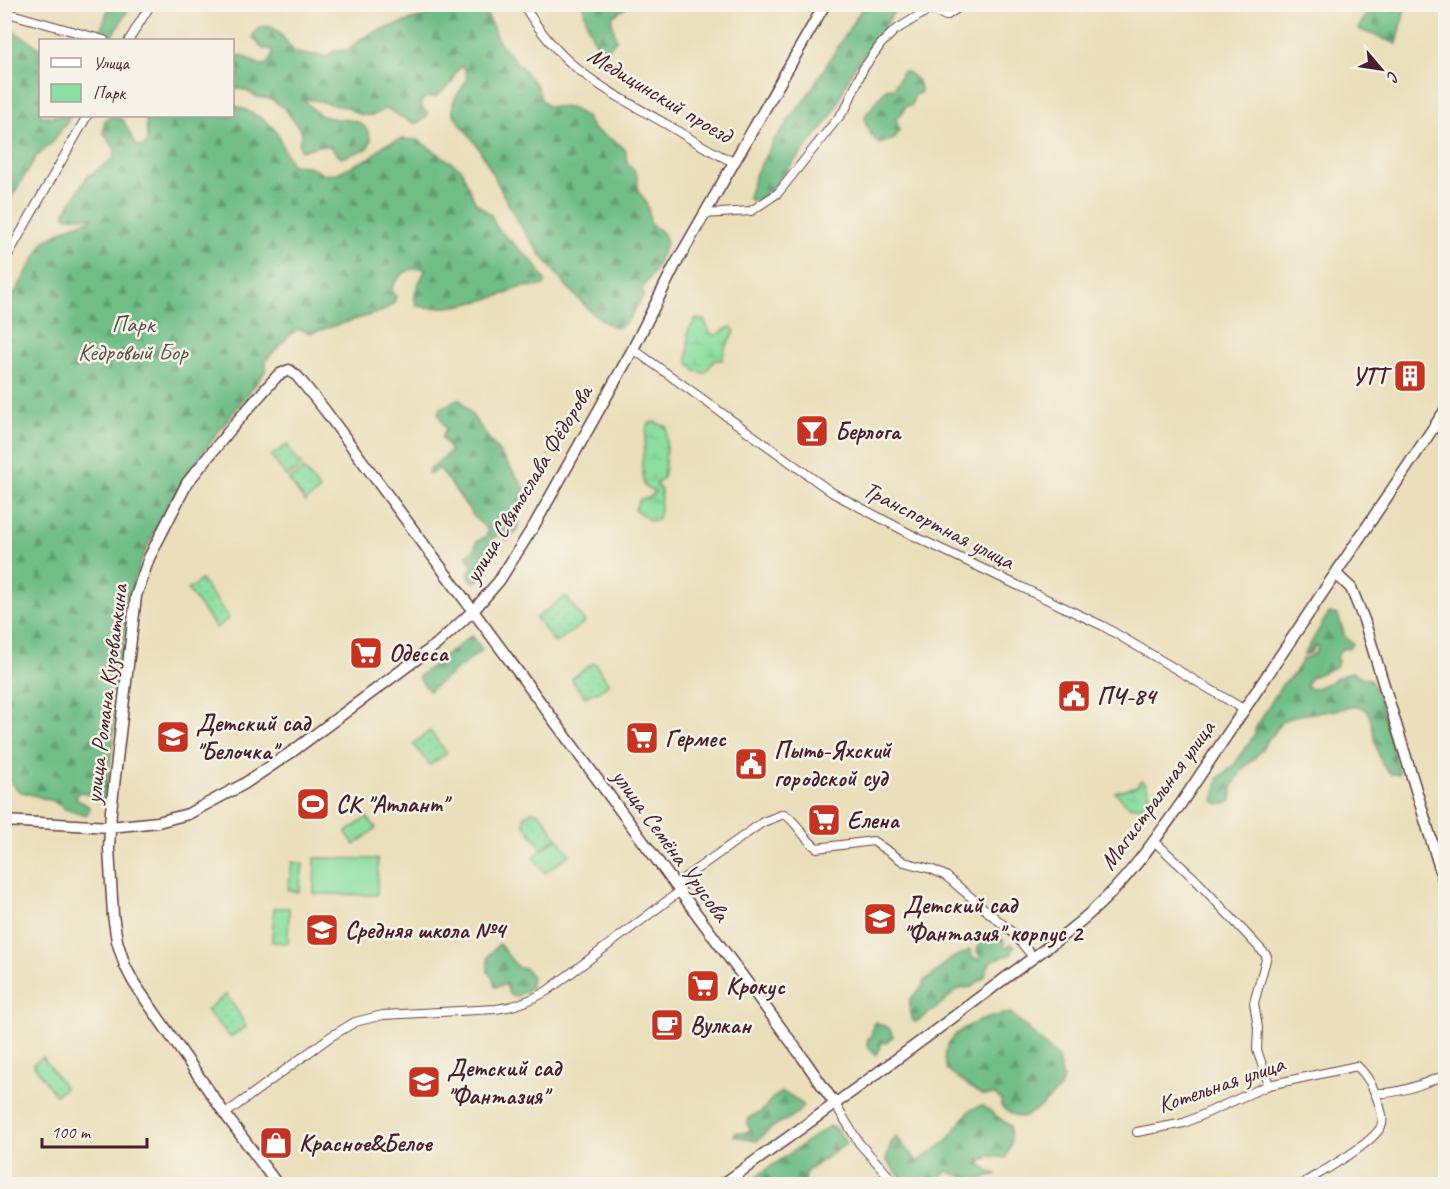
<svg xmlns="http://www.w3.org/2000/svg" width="1450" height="1189" font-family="Caveat,sans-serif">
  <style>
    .green { fill: url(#green-dots); stroke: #6a7f66; stroke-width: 1.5 }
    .forest { fill: url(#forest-firs); stroke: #5d6e58; stroke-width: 1.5 }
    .wetland { fill: url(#wetland-marsh); stroke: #6a7f66; stroke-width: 1.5 }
    .pitch { fill: #8bdfa0; stroke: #6a7f66; stroke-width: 1.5 }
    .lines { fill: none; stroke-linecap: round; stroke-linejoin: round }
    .street-casing { stroke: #623c40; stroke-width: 10 }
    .secondary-casing { stroke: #623c40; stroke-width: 13 }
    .street { stroke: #fff; stroke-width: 8 }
    .secondary { stroke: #fff; stroke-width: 10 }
    .labels { text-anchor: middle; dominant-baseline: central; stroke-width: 5; stroke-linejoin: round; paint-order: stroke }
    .street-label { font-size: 24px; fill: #4a1f2b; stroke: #f7f3e8 }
    .park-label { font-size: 24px; fill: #5a4f48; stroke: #f7f3e8 }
    .poi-label { font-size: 24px; font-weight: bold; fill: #4a1f2b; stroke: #f7f3e8; text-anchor: start }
  </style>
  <defs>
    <pattern id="green-dots" width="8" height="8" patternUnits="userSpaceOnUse" patternTransform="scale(1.5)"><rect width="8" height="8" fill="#8bdfa0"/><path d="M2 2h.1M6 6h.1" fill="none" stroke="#79bf8a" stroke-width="1.8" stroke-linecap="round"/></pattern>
    <pattern id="forest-firs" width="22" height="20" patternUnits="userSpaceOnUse" patternTransform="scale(1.5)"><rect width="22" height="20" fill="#70be86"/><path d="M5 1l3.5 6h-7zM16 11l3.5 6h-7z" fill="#5e9a6e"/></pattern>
    <pattern id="wetland-marsh" width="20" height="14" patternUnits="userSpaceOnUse" patternTransform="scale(1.5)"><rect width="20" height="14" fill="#8bdfa0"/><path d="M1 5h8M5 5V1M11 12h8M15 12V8" fill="none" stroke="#79bf8a"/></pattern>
  </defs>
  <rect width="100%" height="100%" fill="#f7f3e8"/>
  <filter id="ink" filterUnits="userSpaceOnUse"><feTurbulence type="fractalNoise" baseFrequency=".0167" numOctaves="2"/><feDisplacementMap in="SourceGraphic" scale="12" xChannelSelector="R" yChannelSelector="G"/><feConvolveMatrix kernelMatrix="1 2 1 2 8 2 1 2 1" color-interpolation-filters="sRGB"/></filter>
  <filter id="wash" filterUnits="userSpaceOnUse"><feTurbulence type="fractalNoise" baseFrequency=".008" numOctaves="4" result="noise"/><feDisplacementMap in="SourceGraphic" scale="24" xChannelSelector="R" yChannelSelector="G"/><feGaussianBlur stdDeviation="1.35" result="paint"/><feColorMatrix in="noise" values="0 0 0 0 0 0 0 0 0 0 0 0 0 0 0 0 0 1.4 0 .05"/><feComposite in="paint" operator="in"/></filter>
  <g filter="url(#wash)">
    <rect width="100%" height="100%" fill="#eadfba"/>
    <path class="green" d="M287 445 302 466 287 477 271 456Z
      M304 469 320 490 305 502 289 480Z
      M201 580 229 618 216 628 188 590Z
      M566 596 585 622 555 643 536 618Z
      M593 663 596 664 608 683C600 694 593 691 585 697L573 682 572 678Z
      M430 731 447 753 430 765 413 744Z
      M532 811 541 814 557 837 542 849 524 824 525 816Z
      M226 995 237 1010 246 1027 230 1037 206 1010Z"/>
    <path class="forest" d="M1372 4 1406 5 1397 44 1358 29Z
      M109 5H131L110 40H91L103 25Z
      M439 5H473L480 8 488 16 498 41 537 86 541 99 547 106 571 108 585 116 593 129 619 144 626 151C625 165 630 163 635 172 639 179 638 185 638 192 648 201 649 211 650 224L663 233 667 241 655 270 643 287V297L627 322 618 328C590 322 535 249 519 223 504 199 493 171 478 147 470 135 461 125 453 114 453 111 452 107 453 103 457 91 475 79 462 66L456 72 452 83 436 97H427L421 101 422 108 428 113C418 136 398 112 385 108 374 119 358 117 348 107 332 107 317 97 304 100 309 105 316 114 323 116 342 124 363 111 371 140L367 149 341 158 329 146H317L301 151 299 144 302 132 284 108 271 99 257 97 247 91 233 87V77L238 76 233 70 234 61 240 55C254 60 268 77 273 51L270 49H263L253 37C254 33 256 29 261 27 279 23 284 42 294 51 303 57 316 53 326 57L334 51 348 50 359 40 374 32 425 16 435 10Z
      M583 5H630L613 16 612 21 616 40 608 49 603 50C590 39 586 21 583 5Z
      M864 5H898L881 32 855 66 847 81 836 108 827 122 766 195 757 201H751L748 197 756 173 775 139 806 98Z
      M5 27 28 40 40 49V116H71L51 144 36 157 5 208Z
      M902 72H907L918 81 921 92 918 94H915L911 106H906L901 115 896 118 899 130 895 139 879 144C872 136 864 127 865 116L886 89 894 88Z
      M233 105C245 109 267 119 275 130 281 140 284 153 292 165L308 166 323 174 337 173 372 157 384 145 401 139 418 140 461 169 475 202 491 215 497 228 536 265 546 283C538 290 532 285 523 287 517 288 511 292 505 294 482 301 440 313 416 305 412 291 420 282 426 269 410 265 396 276 391 291L396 297 394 303 383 311 311 333 298 329 290 335 266 360V369L262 376C209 443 155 508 131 591L107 789 105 798 101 800 83 792 78 793 76 799 87 805 90 809 86 815 65 809 53 801 19 791 5 777 4 312 44 242 65 229 91 219 93 217H68L64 214 87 177 114 158 115 149 103 132 105 120 112 116 123 120 136 145 143 147 147 142 146 116H232Z
      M457 399H460L525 488C523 493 520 498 520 503 517 518 523 530 507 540L501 535H497L492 539 481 560 485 574 477 582 472 581 468 575 473 564 466 556 475 549 476 542 485 537 489 531 475 518 441 470 438 469 431 474H429L428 471 451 451 442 437 446 429 438 413 440 409Z
      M1330 613 1338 615 1345 637 1353 644 1350 648 1341 649 1337 657 1338 661 1336 667 1311 677 1306 685 1310 689C1326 688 1337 675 1353 672L1363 678 1369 679 1377 691 1399 772 1398 774H1391C1371 762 1377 713 1363 708 1354 704 1340 710 1331 711 1314 713 1296 714 1281 722L1273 735 1267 740 1262 750 1241 771 1232 788 1231 801C1224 805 1219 806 1213 800L1219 778 1235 764 1255 734V729L1282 685 1295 673 1303 659C1310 657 1318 654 1318 646L1316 645 1310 653 1304 655 1328 614Z
      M472 635 482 650 429 691 418 677Z
      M992 933 993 935 989 939 990 942 995 938H1001L1004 941V946L1007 949 1010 944 1015 946 1011 951 1012 954 996 959 989 964 985 976 972 987 958 989 934 1010 916 1022 913 1021 910 1010V999L923 986 924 981C936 975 944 963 956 956 962 953 964 955 969 950L971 951 972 957 980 960 981 958 977 951C978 943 984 937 992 933Z
      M499 944 518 968H525L532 977 530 988 516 997 509 994 506 984 495 987 493 978 488 972V956Z
      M1011 1013 1058 1058 1063 1079 1060 1088 1042 1106 1023 1118 1009 1113 1001 1106V1100L995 1095H981L947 1070C946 1066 944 1060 945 1055 949 1026 987 1017 1011 1013Z
      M875 1022 889 1028 893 1036 886 1043 881 1042V1048L875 1055 867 1045 868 1038H871L873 1025Z
      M781 1092 791 1096 803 1105C798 1116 785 1120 776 1125 769 1128 762 1136 757 1141L734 1136 736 1132 743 1133 751 1130 747 1124 750 1117 761 1112 772 1099Z
      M982 1105 1010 1126 1011 1144 1006 1158 989 1156 980 1163 989 1172 998 1174 986 1177 977 1182 946 1171 934 1184H907L886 1160 891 1143 896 1136 917 1162 947 1141 952 1133 970 1110Z
      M829 1126 835 1128 847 1143 806 1172 803 1184H746Z"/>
    <path class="wetland" d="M696 319 704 320 710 333 714 335C722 335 724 328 731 327L735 331 725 348 722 360H714L705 373 695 371 688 362V331Z
      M655 422 667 427 665 468 663 478 656 485 661 490 660 511 657 520 651 521 635 510 640 499 649 498 655 492 644 486 642 464 647 427 650 423Z
      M1141 780 1145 782 1151 797 1145 805C1127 810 1127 804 1115 792L1137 786Z"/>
    <path class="pitch" d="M367 817 376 828 355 845 346 833Z
      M558 838 570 854 545 873 533 857Z
      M315 858 378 859 377 895 314 894Z
      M292 862 303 864 299 892 288 890Z
      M274 908H289L288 943 272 942Z
      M43 1057 65 1088 55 1095 33 1064Z"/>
  </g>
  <g filter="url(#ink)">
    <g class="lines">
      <defs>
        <path id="street" d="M523 4C561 69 603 88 666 124 688 137 710 152 734 162
          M4 12 104 40
          M129 40 151 4
          M704 214 751 211 778 193 846 108 863 69 881 44 894 31 928 10 935 11 946 16 964 4
          M4 262 87 116
          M633 349 833 493 918 538 1103 626 1245 710
          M1154 841 1196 880 1267 956 1254 1003 1258 1028 1257 1050 1269 1085
          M674 885 763 822 784 814C798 822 803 839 817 848L873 841 904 862 931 869 946 876 1014 934 1033 957
          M1375 1093C1400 1094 1422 1084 1446 1075
          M835 1104 859 1143 896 1184
          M225 1114 330 1037 355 1022 383 1015 496 1009C515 1007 530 1001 547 991L679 892
          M1137 1132 1184 1123 1269 1085 1357 1066C1368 1076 1373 1087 1378 1101 1380 1108 1384 1116 1382 1124 1377 1142 1319 1173 1302 1184
          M1422 1183V1184"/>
        <path id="secondary" d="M1336 574 1351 588 1364 620 1446 888
          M4 821 110 827 158 822 188 814 244 784 293 751 437 644 473 611 499 581 535 524 633 349 674 267 825 4
          M277 1184 225 1114 134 983 125 966 117 941 113 915 109 849 111 811 136 596 149 558 187 483 239 419 278 375 289 370 297 376 324 409 803 1058 835 1104
          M723 1184C813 1120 904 1055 992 988 1030 959 1072 932 1106 898 1134 870 1157 837 1180 805L1446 409"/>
      </defs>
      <use href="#street" class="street-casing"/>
      <use href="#secondary" class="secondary-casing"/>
      <use href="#street" class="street"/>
      <use href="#secondary" class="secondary"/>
    </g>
  </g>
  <defs>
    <symbol id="building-square" viewBox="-11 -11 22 22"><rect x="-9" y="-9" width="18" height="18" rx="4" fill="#c8321e" stroke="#f7f3e8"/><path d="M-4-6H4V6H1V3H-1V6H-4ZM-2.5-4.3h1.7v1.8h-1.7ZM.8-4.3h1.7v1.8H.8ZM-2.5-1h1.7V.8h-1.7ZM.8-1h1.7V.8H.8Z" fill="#fff"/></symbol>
    <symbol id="bar-square" viewBox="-11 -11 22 22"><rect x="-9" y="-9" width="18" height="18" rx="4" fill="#c8321e" stroke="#f7f3e8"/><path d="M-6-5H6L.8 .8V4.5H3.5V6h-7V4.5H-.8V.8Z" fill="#fff"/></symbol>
    <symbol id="supermarket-square" viewBox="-11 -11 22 22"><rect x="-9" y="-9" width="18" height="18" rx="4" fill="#c8321e" stroke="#f7f3e8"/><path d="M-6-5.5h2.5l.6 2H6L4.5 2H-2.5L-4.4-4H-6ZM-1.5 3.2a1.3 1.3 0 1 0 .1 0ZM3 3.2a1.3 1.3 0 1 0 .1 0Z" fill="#fff"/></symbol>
    <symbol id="civic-square" viewBox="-11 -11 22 22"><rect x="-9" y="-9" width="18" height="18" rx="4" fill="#c8321e" stroke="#f7f3e8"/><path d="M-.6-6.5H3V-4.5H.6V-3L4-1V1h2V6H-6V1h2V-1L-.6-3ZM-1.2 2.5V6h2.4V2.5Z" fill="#fff"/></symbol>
    <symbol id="school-square" viewBox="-11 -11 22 22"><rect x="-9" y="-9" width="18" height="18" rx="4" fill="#c8321e" stroke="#f7f3e8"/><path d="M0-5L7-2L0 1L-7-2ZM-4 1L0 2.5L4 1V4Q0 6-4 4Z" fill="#fff"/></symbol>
    <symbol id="stadium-square" viewBox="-11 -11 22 22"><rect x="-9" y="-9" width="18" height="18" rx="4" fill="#c8321e" stroke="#f7f3e8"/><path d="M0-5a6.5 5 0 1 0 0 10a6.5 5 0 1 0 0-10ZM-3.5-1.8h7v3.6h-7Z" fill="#fff"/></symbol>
    <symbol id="cafe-square" viewBox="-11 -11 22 22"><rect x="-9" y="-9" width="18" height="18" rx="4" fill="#c8321e" stroke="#f7f3e8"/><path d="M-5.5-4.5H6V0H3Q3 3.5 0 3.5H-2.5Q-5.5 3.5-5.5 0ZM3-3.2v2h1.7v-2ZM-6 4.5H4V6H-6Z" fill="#fff"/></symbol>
    <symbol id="shop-square" viewBox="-11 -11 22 22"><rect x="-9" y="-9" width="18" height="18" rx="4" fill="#c8321e" stroke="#f7f3e8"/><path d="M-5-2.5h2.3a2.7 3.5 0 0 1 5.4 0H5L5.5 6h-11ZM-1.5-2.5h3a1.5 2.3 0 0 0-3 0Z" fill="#fff"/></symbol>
  </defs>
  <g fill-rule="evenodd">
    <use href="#building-square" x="1391" y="357" width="38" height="38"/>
    <use href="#bar-square" x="793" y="412" width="38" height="38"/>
    <use href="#supermarket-square" x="347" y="634" width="38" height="38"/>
    <use href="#civic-square" x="1055" y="677" width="38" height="38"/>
    <use href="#school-square" x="154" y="718" width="38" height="38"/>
    <use href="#supermarket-square" x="623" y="719" width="38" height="38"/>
    <use href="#civic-square" x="732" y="745" width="38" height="38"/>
    <use href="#stadium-square" x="294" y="785" width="38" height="38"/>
    <use href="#supermarket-square" x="805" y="801" width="38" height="38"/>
    <use href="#school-square" x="861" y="900" width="38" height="38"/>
    <use href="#school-square" x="303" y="911" width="38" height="38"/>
    <use href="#supermarket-square" x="684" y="967" width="38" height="38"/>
    <use href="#cafe-square" x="648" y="1006" width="38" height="38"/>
    <use href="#school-square" x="405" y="1063" width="38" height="38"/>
    <use href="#shop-square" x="257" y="1124" width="38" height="38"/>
  </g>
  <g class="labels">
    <g class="street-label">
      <text transform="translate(660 95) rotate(31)">Медицинский проезд</text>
      <text transform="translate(528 484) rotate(-59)">улица Святослава Фёдорова</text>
      <text transform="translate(939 525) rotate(27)">Транспортная улица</text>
      <text transform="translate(106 694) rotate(-83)">улица Романа Кузоваткина</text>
      <text transform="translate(1157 795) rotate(-54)">Магистральная улица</text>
      <text transform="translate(671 845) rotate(54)">улица Семёна Урусова</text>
      <text transform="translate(1221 1084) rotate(-19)">Котельная улица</text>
    </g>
    <g class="park-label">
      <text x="133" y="324">Парк<tspan x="133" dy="28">Кедровый Бор</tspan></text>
    </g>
    <g class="poi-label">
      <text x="1387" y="376" text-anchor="end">УТТ</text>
      <text x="835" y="431">Берлога</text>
      <text x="389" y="653">Одесса</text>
      <text x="1097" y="696">ПЧ-84</text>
      <text x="196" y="723">Детский сад<tspan x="196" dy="28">"Белочка"</tspan></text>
      <text x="665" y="738">Гермес</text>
      <text x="774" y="750">Пыть-Яхский<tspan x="774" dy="28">городской суд</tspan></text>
      <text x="336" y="804">СК "Атлант"</text>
      <text x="847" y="820">Елена</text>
      <text x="903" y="905">Детский сад<tspan x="903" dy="28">"Фантазия" корпус 2</tspan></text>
      <text x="345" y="930">Средняя школа №4</text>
      <text x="726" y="986">Крокус</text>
      <text x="690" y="1025">Вулкан</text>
      <text x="447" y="1068">Детский сад<tspan x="447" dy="28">"Фантазия"</tspan></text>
      <text x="299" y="1143">Красное&amp;Белое</text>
    </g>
  </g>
  <rect width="1450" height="1189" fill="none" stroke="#f7f3e8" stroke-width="24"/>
  <rect x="39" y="39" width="195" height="78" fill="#f7f3e8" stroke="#b29e9c" stroke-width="1.5"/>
  <rect x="51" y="58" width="30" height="9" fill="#ffffff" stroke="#b29e9c" stroke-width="1.5"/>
  <text x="93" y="69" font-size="18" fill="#4a1f2b">Улица</text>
  <rect x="51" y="84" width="30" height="18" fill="#8bdfa0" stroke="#b29e9c" stroke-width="1.5"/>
  <text x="93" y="99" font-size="18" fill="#4a1f2b">Парк</text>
  <g transform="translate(1381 69) rotate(119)" stroke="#f7f3e8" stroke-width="4.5" paint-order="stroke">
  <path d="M0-4.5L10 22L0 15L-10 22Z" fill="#4a1f2b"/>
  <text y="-9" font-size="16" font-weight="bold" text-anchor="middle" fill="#4a1f2b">С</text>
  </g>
  <path d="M42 1138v9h105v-9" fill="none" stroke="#4a1f2b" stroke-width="3"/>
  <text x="51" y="1138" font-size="18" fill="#4a1f2b" stroke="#f7f3e8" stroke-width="4.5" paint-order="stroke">100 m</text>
</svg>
